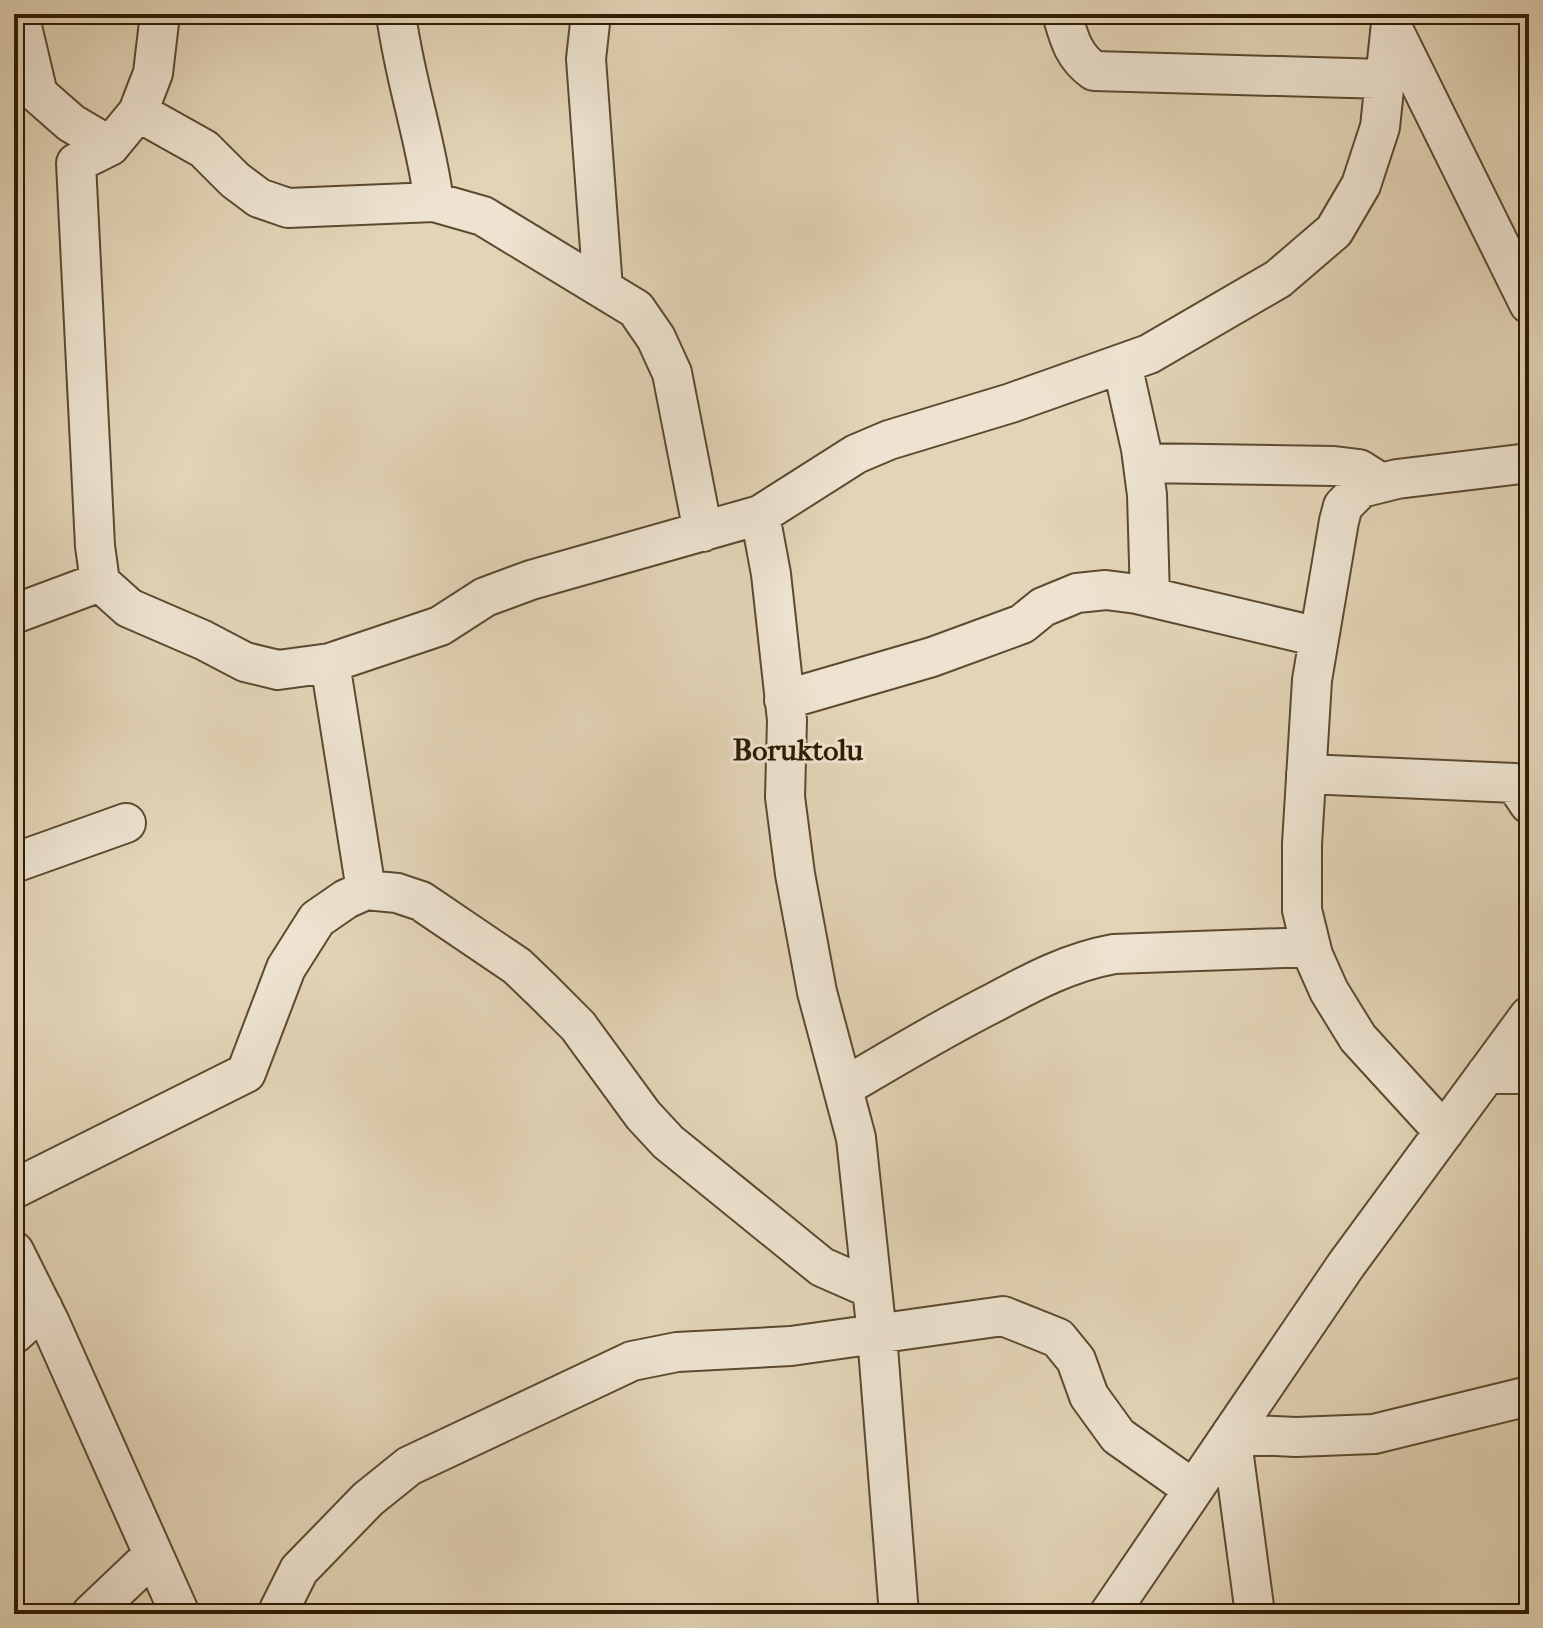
<svg xmlns="http://www.w3.org/2000/svg" width="1543" height="1628" font-family="'IM FELL French Canon',serif">
  <style>
    .lines { fill: none; stroke-linecap: round; stroke-linejoin: round }
    .minor-casing { stroke: #5c4a30; stroke-width: 42 }
    .minor { stroke: #ede3d0; stroke-width: 38 }
    .labels { text-anchor: middle; dominant-baseline: central; stroke-width: 6; stroke-linejoin: round; paint-order: stroke }
    .quarter-label { font-size: 30px; font-weight: bold; fill: #2f1c03; stroke: #ede3d0 }
  </style>
  <rect width="100%" height="100%" fill="#e3d4b7"/>
  <filter id="stains"><feTurbulence type="fractalNoise" baseFrequency=".0025" numOctaves="4"/><feColorMatrix values="0 0 0 0 .2 0 0 0 0 .09 0 0 0 0 .02 0 0 0 .5 -.17"/></filter>
  <radialGradient id="worn" r=".72"><stop offset=".6" stop-color="#630" stop-opacity="0"/><stop offset="1" stop-color="#630" stop-opacity=".3"/></radialGradient>
  <g class="lines">
    <defs>
      <path id="minor" d="M19 14 38 94 71 123 110 146
        M160 14 153 73 138 112 110 146 76 163 95 546 100 582 129 608 203 640 245 662 278 670 330 663 440 626 485 597 531 580 760 515 856 454 889 440 1011 403 1149 354 1278 279 1334 231 1361 185 1380 127 1392 14
        M396 14C404 78 426 139 434 202
        M591 14 586 59 603 289
        M1062 14C1069 38 1073 56 1094 71L1385 79
        M1391 25 1529 304
        M138 112 204 149 235 180 259 198 288 208 434 202 483 216 636 309 656 338 672 373 703 532
        M1122 364 1141 449 1147 495 1150 597
        M1143 463 1334 466 1359 469 1381 483
        M760 515 771 574 787 720 785 797 795 874 817 992 856 1138 877 1335 899 1614
        M14 614 100 582
        M330 663 366 890
        M784 700 932 657 1022 624 1043 607 1077 593 1106 590 1137 594 1319 637
        M1306 774 1515 783 1529 804
        M14 863 126 823
        M1486 1074H1529
        M844 1087C894 1058 943 1028 995 1002 1034 981 1070 962 1114 954L1311 947
        M1444 1132 1358 1038 1329 991 1313 955 1302 910V844L1312 680 1339 521 1343 506 1361 488 1397 479 1529 463
        M14 1189 246 1073 286 968 317 919 346 899 366 890 397 893 421 901 517 966 543 991 578 1026 643 1115 668 1142 822 1267 872 1289
        M14 1251 50 1323 180 1614
        M14 1334 43 1308
        M91 1614 153 1555
        M277 1614 299 1570 368 1499 409 1466 632 1361 677 1352 791 1346 1003 1316 1058 1338 1076 1360 1089 1396 1118 1436 1193 1489
        M1109 1614 1346 1265 1529 1016
        M1255 1614 1231 1434 1296 1437 1374 1434 1529 1396"/>
    </defs>
    <use href="#minor" class="minor-casing"/>
    <use href="#minor" class="minor"/>
  </g>
  <g class="labels">
    <g class="quarter-label">
      <text x="798" y="750">Boruktolu</text>
    </g>
  </g>
  <rect width="1543" height="1628" fill="none" stroke="#e3d4b7" stroke-width="48"/>
  <rect x="16" y="16" width="1511" height="1596" fill="none" stroke="#2f1c03" stroke-width="4"/>
  <rect x="24" y="24" width="1495" height="1580" fill="none" stroke="#2f1c03" stroke-width="2"/>
  <rect width="100%" height="100%" filter="url(#stains)"/>
  <rect width="100%" height="100%" fill="url(#worn)"/>
</svg>
